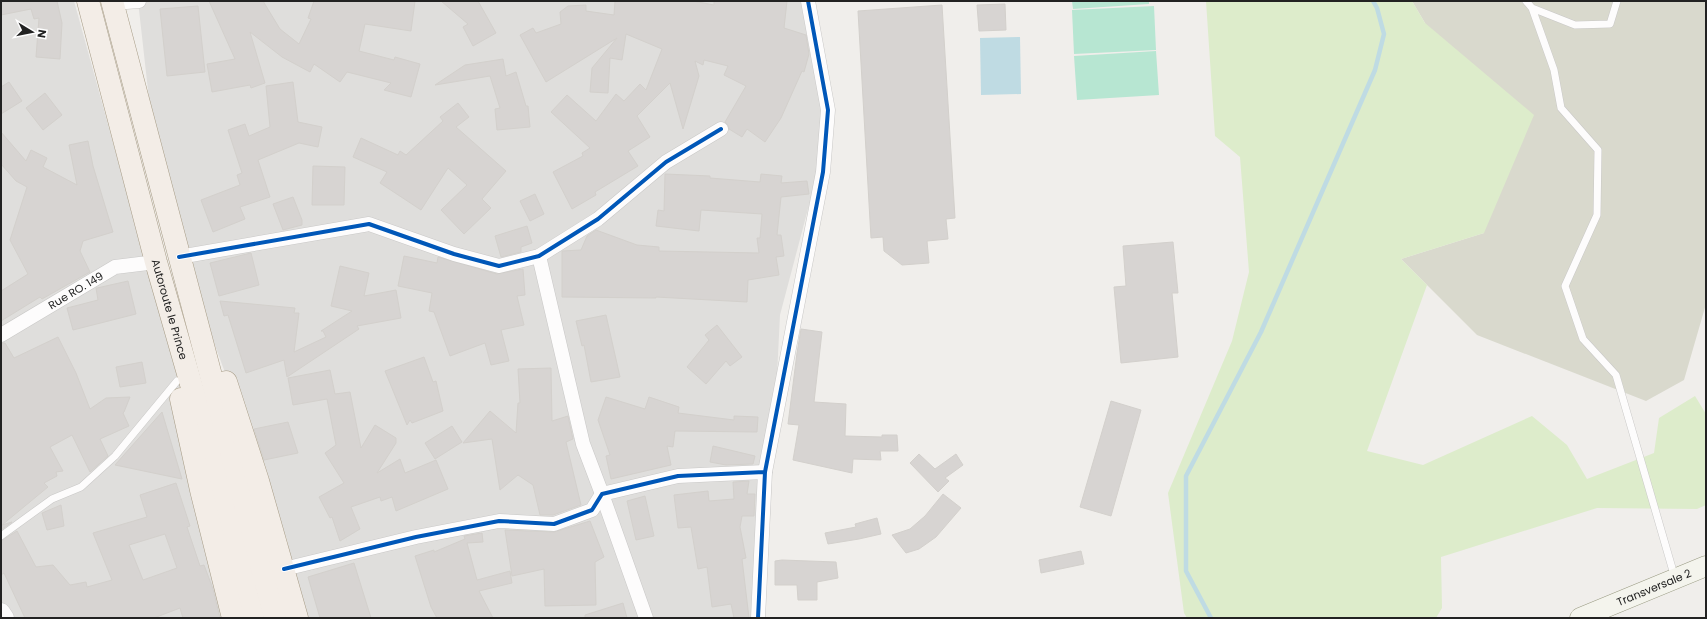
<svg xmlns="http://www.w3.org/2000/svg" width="1707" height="619" font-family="Poppins,sans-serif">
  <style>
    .residential { fill: #dfdedc }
    .construction { fill: #d9d9cd }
    .grass { fill: #ddeccb }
    .pitch { fill: #b7e6d2 }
    .water { fill: #bfdbe3 }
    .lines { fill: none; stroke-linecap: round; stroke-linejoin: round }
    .stream { stroke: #bfdbe3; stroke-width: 4.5 }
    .building { fill: #d7d4d2; stroke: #d3d0cc; fill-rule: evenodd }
    .service-casing { stroke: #c9c8c7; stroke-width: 8 }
    .minor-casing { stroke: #c9c8c7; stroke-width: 15 }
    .tertiary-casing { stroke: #c9c8c7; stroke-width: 19 }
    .secondary-casing { stroke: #999a82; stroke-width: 21 }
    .primary-casing { stroke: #a79c86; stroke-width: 23 }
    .service { stroke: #fdfcfc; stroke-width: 7 }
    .minor { stroke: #fdfcfc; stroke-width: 14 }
    .tertiary { stroke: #fdfcfc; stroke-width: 18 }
    .secondary { stroke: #f4f4ed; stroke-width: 20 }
    .primary { stroke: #f3ede7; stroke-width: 22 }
    .cycleway-casing { stroke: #fff; stroke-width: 6 }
    .cycleway { stroke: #0057b8; stroke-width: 4 }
    .labels { text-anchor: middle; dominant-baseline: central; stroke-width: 4; stroke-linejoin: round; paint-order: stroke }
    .street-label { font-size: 11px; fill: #222; stroke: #fff }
  </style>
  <rect width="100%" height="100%" fill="#f0eeeb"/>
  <path class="residential" d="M1 1H74L244 618H1Z
    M138 1H812L832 118 780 315 765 618H300L287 540 160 197Z"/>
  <path class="construction" d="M1412 1H1706V304L1684 380 1646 401 1477 335 1401 259 1484 233 1425 23Z"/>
  <path class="grass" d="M1206 1H1412L1425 23 1534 115 1484 233 1401 259 1427 285 1367 451 1423 465 1532 416 1567 445 1587 479 1654 453 1659 418 1695 396 1706 414V505L1697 509 1597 508 1441 557 1442 608 1436 618H1187L1184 613 1168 493 1232 341 1249 272 1240 157 1215 136Z"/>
  <path class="pitch" d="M1072 1H1149V4L1073 9Z
    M1154 6 1156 50 1074 54 1072 10Z
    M1156 51 1159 95 1077 100 1074 56Z"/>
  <path class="water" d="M1020 37 1021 94 981 95 980 38Z"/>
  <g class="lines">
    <path class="stream" d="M1211 618 1186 571V476L1261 332 1375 70 1384 34 1377 8 1373 1"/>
  </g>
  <path class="building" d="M1 1H57L62 23 60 59 36 57 39 18 34 19 31 9 1 15Z
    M209 1H263L280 29 299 44 311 19 308 18 314 1H415L411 31 365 24 359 51 394 60 395 57 420 64 411 97 384 90 391 83 347 72 340 82 314 64 310 72 282 57 250 32 265 83 251 88 250 85 212 92 207 64 235 59Z
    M441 1H478L496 33 473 46 463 27 468 24Z
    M615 1H693L714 5V1H787L784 28 806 35 809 54 804 72 802 71 781 118 765 142 747 129 742 137 729 129 728 125 725 122 746 86 724 75 728 66 704 60 703 65 695 61 699 76 683 129 670 83 637 116 650 137 628 151 638 166 595 192 596 195 572 209 553 172 583 156 582 153 590 148 551 112 567 95 596 121 616 94 624 101 640 84 646 90 662 49 626 34 622 60 610 58 608 93 590 92 592 68 617 38 546 82 520 35 533 28 536 33 561 24 560 12 568 6 586 5V11L614 15Z
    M1005 4 1006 30 979 31 977 5Z
    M942 5 955 218 946 219 948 239 927 241 929 263 902 265 884 251 883 237 871 238 858 11Z
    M198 6 205 72 167 76 160 9Z
    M503 59 506 76 516 72 526 106H528L530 127 497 130 495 109 500 108 490 76 435 85 465 65Z
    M9 82 22 101 1 114V87Z
    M293 82 298 122 322 127 318 147 299 143 258 160 270 197 240 207 245 219 213 232 201 200 240 185 237 175 242 173 228 130 245 124 249 136 270 127 266 86Z
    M45 93 62 115 43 130 26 108Z
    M458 103 469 117 456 127 506 171 482 199 491 208 464 234 441 210 467 185 448 168 421 210 380 183 387 172 353 157 361 138 398 155 400 151 406 155 443 121 440 117Z
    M1 132 26 161 31 150 47 158 43 167 77 185 69 145 88 141 93 166 113 232 83 241 80 251 90 272 42 299 40 297 1 321V291L28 274 10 240 27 187 16 181 1 164Z
    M313 166 345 167 344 205H312Z
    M665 174 710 176V178L760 182 761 174 782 176 781 183 807 181 809 194 781 197 777 235H781L784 256 776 257 779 275 748 280 747 302 656 297V298L562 297V251L581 250 587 236 596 230 637 245 659 247V251L759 253 757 238H760L762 214 701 210 699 231 656 226 658 210 664 211Z
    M535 194 544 214 530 221 520 201Z
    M293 197 302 220V225L283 230 273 204Z
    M527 226 532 243 521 247V252L501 257 495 236Z
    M1173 242 1178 293H1172L1178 357 1121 363 1114 287 1126 286 1123 246Z
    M251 253 259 285 219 296 210 263Z
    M404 256 437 263 438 257 497 274 523 269 525 295 517 296 524 325 501 330 509 361 491 365 485 343 450 356 434 312 429 311 432 293 398 286Z
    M340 266 369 273 364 296 396 290 401 318 357 326 359 329 287 377 284 360 246 373 228 315 224 316 220 301 295 308 294 313H299L294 352 326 337 323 331H321L352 311 331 306Z
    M128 281 136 314 73 330 67 308 98 300 96 288H97Z
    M606 315 620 377 591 382 584 345 582 346 576 321Z
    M717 325 742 357 730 366 726 361 706 384 687 367 709 340 705 335Z
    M801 329 822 332 814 402 846 404 845 436 882 437V435H897L898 451H880L881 460 853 459 852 473 793 460 799 425 788 424 797 353Z
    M58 337 76 373 90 409 106 398 130 397 124 412 123 413 129 426 100 439 108 456 90 472 72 435 50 447 63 471 56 472 57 476 44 483 48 487 2 525 12 522 1 530V343H5L14 358Z
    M424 357 433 382 436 381 443 411 412 423 410 420 407 425 385 371Z
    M142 362 146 383 120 387 116 367Z
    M551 368 552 421 568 416 573 439 566 442 581 505 553 515H540L533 485 518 475 500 490 492 439 463 443 490 411 516 433 518 403H520L518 369Z
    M330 370 335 394 350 392 361 448 375 425 396 438V443L377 473 400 459 405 473 436 460 448 489 396 511 392 497 381 501 380 497 351 507 360 529 340 541 332 517 330 518 319 497 344 483 325 453 336 445 327 399 293 405 288 378Z
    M606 397 645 409 649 397 679 407 678 413 734 420V416L758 417 757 432 675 431 673 447 667 446 671 465 611 479 606 456 610 455 598 420Z
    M1111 401 1141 410 1111 516 1080 507Z
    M162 412 182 479 115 465 130 448Z
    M288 422 298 453 264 460 254 429Z
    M452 426 462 442 435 459 425 443Z
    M713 446 755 456 753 464 726 465 710 462Z
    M919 454 935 469 956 454 963 465 945 478 949 481 938 492 910 463Z
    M749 481 747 494H755L754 516H742L740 527 746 558 742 559 749 618H734L731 604 712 607 707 567 698 569 691 527 678 528 674 495 708 491 709 501 734 499 733 482Z
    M176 483 190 526 187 527 200 566 204 565 213 589 220 618H183L180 608 154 618H25L4 573 1 575V541L17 531 36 567 53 565 70 585 86 582 87 587 112 580 93 533 147 517 140 495ZM165 534 177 568 143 580 129 545Z
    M943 494 961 508 936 537 919 549 906 553 892 535 910 529 925 516Z
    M645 496 654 536 636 540 627 501Z
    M61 505 64 526 47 530 42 513Z
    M877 518 881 534 859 539 828 544 825 533 856 527 855 524Z
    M590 521 604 557 595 562 596 605 545 606 544 569 512 576 505 530 554 532Z
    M482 533 483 542 467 543 477 580 510 571 512 583 479 591 493 618H437L431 607 415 556 434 550V552L465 539 464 536Z
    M1081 551 1084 564 1041 573 1039 560Z
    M782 560 836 562 838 578 817 582V600H798L797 585H775V561Z
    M354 563 371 618H320L308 577Z
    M623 603 627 618H585V615Z"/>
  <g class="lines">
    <defs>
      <path id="service" d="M1526 1 1532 8 1554 70 1561 108 1598 150 1597 215 1565 286 1583 339 1616 375 1675 578
        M1532 8 1575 25 1610 24 1617 1
        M1 536 52 499 81 487 115 456 177 381"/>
      <g id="minor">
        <path d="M113 3 139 1"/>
        <path d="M539 256 583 444 602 494 646 618"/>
        <path d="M179 257 369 224 454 254 499 266 539 256 598 219 666 162 721 129"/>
        <path id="s1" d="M1 335 115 267 156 262"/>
        <path d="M284 569 416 537 499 521 554 524 592 510 602 494 678 476 765 472"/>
        <path d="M758 618 765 472 823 172 828 110 808 1"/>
      </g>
      <path id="tertiary" d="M1 612 5 618"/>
      <g id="secondary">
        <path id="s2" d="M1580 618 1706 566"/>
      </g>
      <g id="primary">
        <path id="s3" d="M88 1 156 262 199 412 253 618"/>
        <path d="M112 1 275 618"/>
        <path d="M226 382 258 481 297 618"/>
        <path d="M181 399 201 490 233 618"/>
      </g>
    </defs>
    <use href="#service" class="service-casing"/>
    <use href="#minor" class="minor-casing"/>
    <use href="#tertiary" class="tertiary-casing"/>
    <use href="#secondary" class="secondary-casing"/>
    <use href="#primary" class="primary-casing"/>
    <use href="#service" class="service"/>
    <use href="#minor" class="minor"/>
    <use href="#tertiary" class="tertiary"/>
    <use href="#secondary" class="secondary"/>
    <use href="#primary" class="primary"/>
    <defs>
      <path id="cycleway" d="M179 257 369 224 454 254 499 266 539 256 598 219 666 162 721 129
        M284 569 416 537 499 521 554 524 592 510 602 494 678 476 765 472
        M758 618 765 472 823 172 828 110 808 1"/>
    </defs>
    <use href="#cycleway" class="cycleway-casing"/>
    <use href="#cycleway" class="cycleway"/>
  </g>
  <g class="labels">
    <g class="street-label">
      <text stroke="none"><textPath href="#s1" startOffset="87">Rue RO. 149</textPath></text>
      <text stroke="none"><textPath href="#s3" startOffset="319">Autoroute le Prince</textPath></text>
      <text stroke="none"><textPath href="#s2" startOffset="80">Transversale 2</textPath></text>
    </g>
  </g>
  <rect width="1707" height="619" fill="none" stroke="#222222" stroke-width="4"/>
  <g transform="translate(32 32) rotate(100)" stroke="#ffffff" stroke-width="3" paint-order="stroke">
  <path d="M0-3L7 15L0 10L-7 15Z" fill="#222222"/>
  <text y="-6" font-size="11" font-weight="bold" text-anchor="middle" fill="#222222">N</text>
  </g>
</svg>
